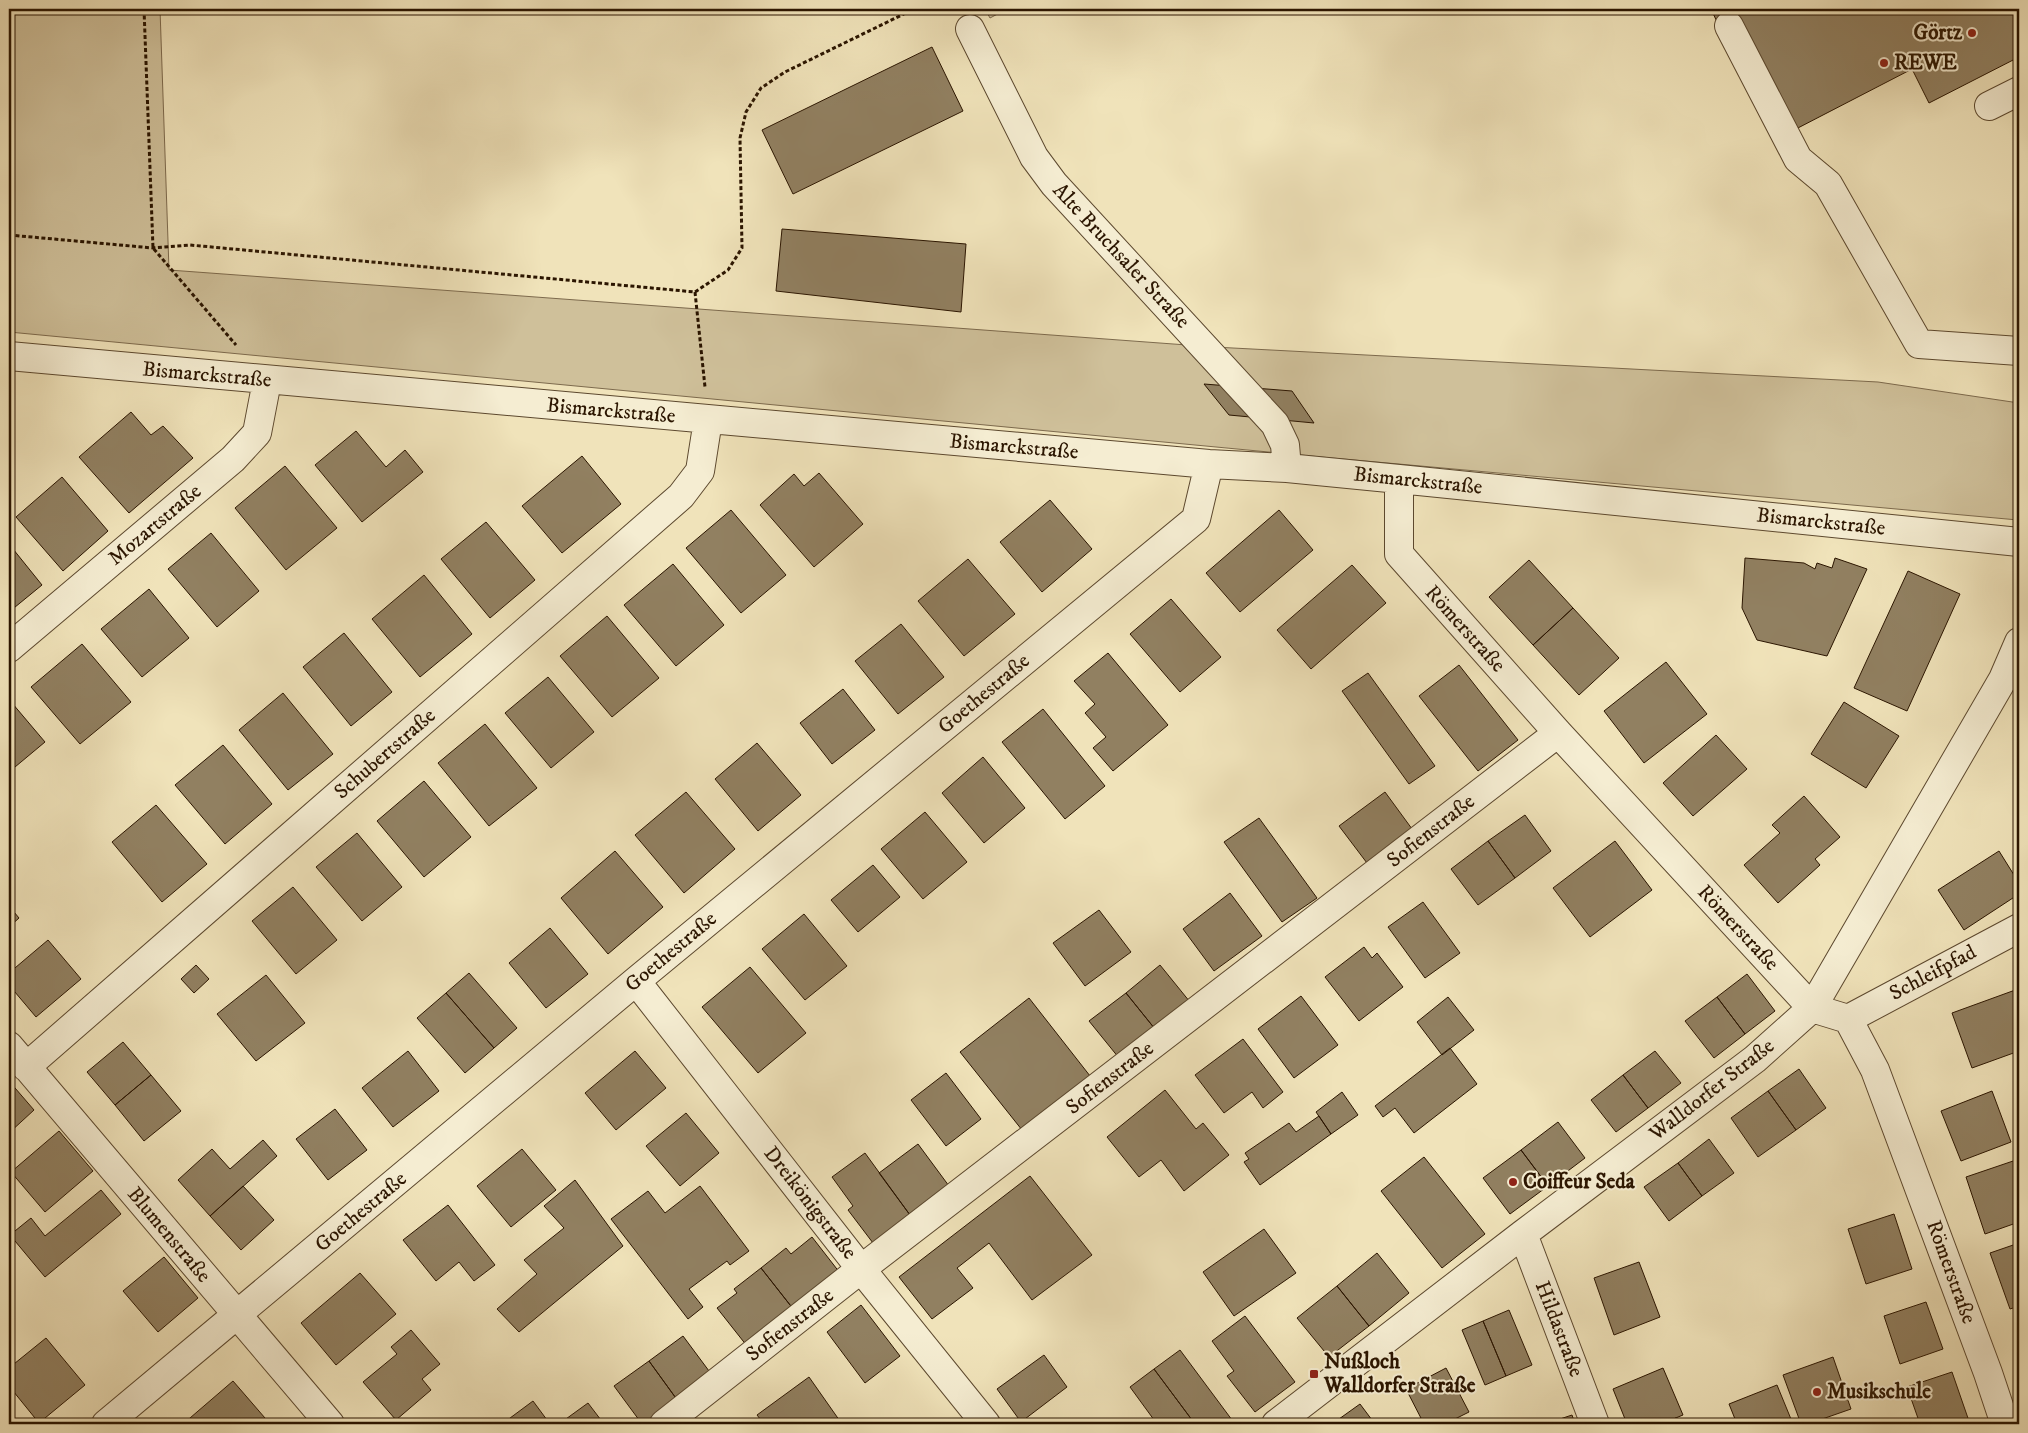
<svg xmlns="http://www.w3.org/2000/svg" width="2028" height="1433" font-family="'IM FELL DW Pica',serif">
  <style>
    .green { fill: #cfc09a; stroke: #7d6a4d }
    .building { fill: #918061; stroke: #2b1500 }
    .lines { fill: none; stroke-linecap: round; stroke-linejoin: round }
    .minor-casing { stroke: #5c482e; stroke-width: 30 }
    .path { stroke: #2b1500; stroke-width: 3; stroke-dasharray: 4 2.5; stroke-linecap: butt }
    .minor { stroke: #f5edd2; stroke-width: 28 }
    .poi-dot { fill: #8f2418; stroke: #f5edd2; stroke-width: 2 }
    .labels { text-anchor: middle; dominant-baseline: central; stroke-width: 4; stroke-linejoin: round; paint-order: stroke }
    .poi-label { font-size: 21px; font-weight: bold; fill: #2b1500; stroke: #f5edd2; text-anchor: start }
    .street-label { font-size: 21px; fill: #2b1500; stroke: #f5edd2 }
  </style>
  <rect width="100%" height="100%" fill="#f0e3ba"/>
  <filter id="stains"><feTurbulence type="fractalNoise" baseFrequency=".004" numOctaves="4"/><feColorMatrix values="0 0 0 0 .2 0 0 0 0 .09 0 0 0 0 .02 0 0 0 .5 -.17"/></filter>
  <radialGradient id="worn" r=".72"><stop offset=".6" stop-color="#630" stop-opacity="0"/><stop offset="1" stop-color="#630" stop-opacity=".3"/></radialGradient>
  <path class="green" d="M9 9H160L169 270 1214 347 1878 382 2019 403V519L2018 520 1321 457 9 332Z
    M985 9H1007L990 18Z"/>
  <path class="building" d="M1711 9H2019V57L1929 103 1912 69 1794 130 1718 24Z
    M932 47 963 111 793 194 762 130Z
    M782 229 966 244 961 312 776 291Z
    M1204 384 1292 391 1314 423 1229 415Z
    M9 401H13L9 454Z
    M131 412 151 435 163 426 193 458 129 513 79 457Z
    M356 431 386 467 405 450 423 472 362 522 315 465Z
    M582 456 621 504 562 553 522 506Z
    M285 466 337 528 286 570 235 508Z
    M819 473 863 524 814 567 760 505 794 474 804 486Z
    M62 477 108 531 63 571 16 517Z
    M1050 500 1092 549 1042 592 1000 542Z
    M731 510 786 575 741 613 686 548Z
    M1279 510 1313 550 1240 612 1206 573Z
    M486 522 535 580 490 618 441 559Z
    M211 533 259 591 217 627 168 569Z
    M9 544 42 585 9 612Z
    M1745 558 1804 563 1815 569 1817 563 1832 568 1835 558 1867 569 1827 656 1757 640 1742 608Z
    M968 559 1015 614 964 656 918 601Z
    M1529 560 1573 608 1533 645 1489 597Z
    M673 564 724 625 676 666 624 605Z
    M1352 565 1386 603 1311 669 1277 630Z
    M1908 571 1960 594 1907 711 1854 688Z
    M424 575 472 634 420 677 372 619Z
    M149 589 189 638 142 677 101 629Z
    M1171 599 1221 657 1180 692 1130 634Z
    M1573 608 1619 658 1579 695 1533 645Z
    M607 616 659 678 612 717 560 656Z
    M901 624 944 677 898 714 855 661Z
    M344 633 392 692 351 726 303 667Z
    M82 644 131 702 80 744 31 687Z
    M1108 653 1168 725 1113 771 1093 748 1106 737 1085 713 1095 704 1074 681Z
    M1666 662 1707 714 1644 763 1604 711Z
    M1459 665 1518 740 1478 771 1419 696Z
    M1368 673 1435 766 1409 784 1342 691Z
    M548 677 594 732 551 768 505 713Z
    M843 689 875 730 832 764 800 723Z
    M283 693 333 754 288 790 239 730Z
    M1844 702 1899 736 1866 788 1811 754Z
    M12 703 45 742 9 772V706Z
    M1043 709 1105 786 1065 819 1002 742Z
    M485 724 537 788 489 826 438 763Z
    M1716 735 1747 769 1693 816 1663 783Z
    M757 743 801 795 758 831 715 779Z
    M223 745 272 804 225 844 175 785Z
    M983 757 1025 808 984 843 942 793Z
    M424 781 471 837 424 877 377 821Z
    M686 792 735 849 684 893 635 835Z
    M1385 792 1415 833 1370 867 1339 826Z
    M1804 796 1840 837 1815 859 1820 865 1778 903 1744 865 1780 833 1772 825Z
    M156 805 207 864 162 902 112 842Z
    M925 812 967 862 923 899 881 849Z
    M1525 815 1551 851 1515 878 1488 841Z
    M1259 818 1317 898 1282 922 1224 842Z
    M357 833 402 887 362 921 316 867Z
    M1488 841 1515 878 1478 905 1451 869Z
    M1615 841 1652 890 1590 937 1553 888Z
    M615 851 663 907 608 954 561 898Z
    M1999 851 2019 883V894L1964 930 1938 890Z
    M873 865 900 897 858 932 831 900Z
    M293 887 337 940 296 974 252 921Z
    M1230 893 1262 936 1214 971 1183 929Z
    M1423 902 1460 953 1425 978 1388 927Z
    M9 906 19 918 9 927Z
    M1099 910 1131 952 1085 986 1053 943Z
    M804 914 847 966 805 1000 762 949Z
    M550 928 588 974 546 1008 509 963Z
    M48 940 81 979 36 1017 9 985V973Z
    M1364 947 1372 958 1377 953 1403 987 1359 1021 1325 977Z
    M196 965 209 979 194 993 181 979Z
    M1160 965 1190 1002 1155 1029 1126 993Z
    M750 967 806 1033 758 1073 702 1007Z
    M469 973 517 1028 494 1048 446 993Z
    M1747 974 1775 1011 1745 1034 1717 997Z
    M266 975 305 1023 256 1061 217 1014Z
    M2018 989 2019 1051 1972 1068 1952 1013Z
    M446 993 494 1048 465 1073 417 1018Z
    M1126 993 1155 1029 1119 1058 1089 1021Z
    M1301 996 1338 1045 1294 1078 1258 1029Z
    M1448 997 1474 1030 1442 1055 1417 1022Z
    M1717 997 1745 1034 1714 1058 1685 1021Z
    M1029 998 1094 1081 1026 1135 960 1052Z
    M1243 1039 1283 1092 1263 1108 1252 1092 1224 1113 1195 1075Z
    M123 1042 151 1075 115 1105 87 1072Z
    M1450 1048 1477 1084 1414 1133 1395 1108 1383 1117 1375 1106Z
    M408 1051 439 1091 393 1127 362 1088Z
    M635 1051 666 1088 616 1130 585 1093Z
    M1655 1051 1681 1083 1648 1108 1623 1075Z
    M1799 1069 1826 1108 1796 1130 1768 1091Z
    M946 1073 981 1119 946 1146 911 1100Z
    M151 1075 181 1111 144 1141 115 1105Z
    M1623 1075 1648 1108 1616 1132 1591 1100Z
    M9 1081 34 1110 9 1133Z
    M1165 1090 1196 1129 1203 1123 1229 1155 1184 1191 1161 1160 1139 1177 1107 1137Z
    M1768 1091 1796 1130 1758 1157 1731 1118Z
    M1992 1091 2011 1142 1961 1161 1941 1111Z
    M1342 1092 1358 1115 1331 1134 1316 1112Z
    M335 1109 367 1150 328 1180 296 1139Z
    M686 1113 719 1153 680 1186 646 1146Z
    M1319 1116 1331 1134 1260 1185 1244 1162 1249 1159 1245 1153 1289 1123 1296 1132Z
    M1558 1122 1585 1158 1548 1186 1521 1150Z
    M59 1131 93 1171 45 1212 11 1172Z
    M1709 1139 1734 1173 1702 1196 1678 1163Z
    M263 1140 277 1156 210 1216 178 1180 212 1149 230 1169Z
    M918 1144 949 1186 910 1215 879 1173Z
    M522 1149 556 1190 511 1227 477 1186Z
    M1521 1150 1548 1186 1510 1214 1483 1178Z
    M865 1153 910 1215 873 1243 848 1210 853 1206 832 1177Z
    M1424 1157 1485 1234 1442 1268 1381 1191Z
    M2019 1159V1222L1985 1234 1966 1177Z
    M1678 1163 1702 1196 1669 1221 1644 1187Z
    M1030 1176 1092 1255 1032 1300 989 1243 957 1268 973 1288 932 1319 899 1277Z
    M575 1180 623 1246 519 1332 497 1309 537 1274 524 1260 564 1228 544 1206Z
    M243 1186 274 1220 241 1250 210 1216Z
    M700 1186 749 1251 730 1265 727 1261 689 1289 703 1307 688 1319 611 1219 648 1191 665 1213Z
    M101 1190 121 1214 45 1277 10 1235 31 1218 45 1236Z
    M448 1205 495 1265 474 1281 459 1262 436 1281 403 1240Z
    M1894 1214 1912 1269 1866 1284 1848 1229Z
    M1264 1229 1296 1273 1234 1316 1203 1272Z
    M812 1237 840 1273 794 1310 761 1268 786 1248 791 1254Z
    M2019 1243V1306L2010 1309 1990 1253Z
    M1377 1253 1409 1293 1369 1326 1337 1286Z
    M164 1257 198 1298 158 1332 123 1291Z
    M1639 1262 1660 1317 1614 1335 1594 1278Z
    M761 1268 794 1310 747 1346 717 1308 737 1293 734 1289Z
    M360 1273 396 1314 336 1365 301 1323Z
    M1337 1286 1369 1326 1329 1357 1297 1318Z
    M1926 1302 1943 1349 1900 1364 1884 1316Z
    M861 1305 900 1356 865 1383 827 1332Z
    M1509 1310 1532 1365 1506 1376 1483 1321Z
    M1245 1316 1295 1382 1255 1412 1227 1376 1234 1371 1212 1341Z
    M1483 1321 1506 1376 1485 1385 1462 1330Z
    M411 1330 440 1364 422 1379 431 1390 396 1420 363 1382 397 1354 391 1347Z
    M683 1336 712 1375 678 1401 649 1361Z
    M46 1338 85 1385 39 1423 9 1386V1368Z
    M1180 1350 1235 1424H1195L1154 1369Z
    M1044 1355 1067 1387 1021 1422 997 1389Z
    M1833 1357 1851 1409 1808 1424H1801L1783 1375Z
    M649 1361 678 1401 646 1424H642L614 1386Z
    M1446 1368 1469 1412 1445 1424H1424L1406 1389Z
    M1663 1368 1683 1415 1661 1424H1627L1613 1389Z
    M1154 1369 1195 1424H1157L1130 1387Z
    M1952 1372 1970 1424H1920L1907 1387Z
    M809 1377 842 1424H764L757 1415Z
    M233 1381 265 1418 257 1424H183Z
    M1777 1385 1793 1424H1737L1729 1404Z
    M533 1401 550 1424H502Z
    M588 1403 604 1424H559Z
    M1360 1404 1375 1424H1332Z
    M1572 1415 1575 1424H1545Z
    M1676 1418 1679 1424H1661Z"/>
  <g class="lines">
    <defs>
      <path id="minor" d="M1729 26 1798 159 1828 184 1919 344 2019 351
        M970 29 1034 157 1054 184 1275 424 1285 445 1287 468
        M1989 106 2019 91
        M9 356 1209 464 1287 468 1399 479 2019 542
        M1399 479V554L1558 733 1812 1008 1848 1019 1875 1070 1988 1373 2005 1424
        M9 648 233 459 257 433 267 381
        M636 981 861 1269 986 1424
        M1848 1019 2019 928
        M9 1046 330 1424
        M26 1067 681 496 700 471 708 420
        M1523 1234 1595 1424
        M106 1424 636 981 1196 519 1209 464
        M664 1424 861 1269 1558 733
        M1276 1424 1523 1234 1755 1059 1812 1008 2003 679 2019 642"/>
    </defs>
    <use href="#minor" class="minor-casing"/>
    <path class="path" d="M144 9 153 248 236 345
      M9 235 153 248 190 245 695 292 728 270 742 248 740 138 746 112 761 88 785 72 914 9
      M695 292 705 387"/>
    <use href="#minor" class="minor"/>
  </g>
  <g class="poi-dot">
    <circle cx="1972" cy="33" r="5"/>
    <circle cx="1884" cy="63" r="5"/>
    <circle cx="1513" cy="1182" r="5"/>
    <rect x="1309" y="1369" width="10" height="10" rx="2.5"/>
    <circle cx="1817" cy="1392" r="5"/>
  </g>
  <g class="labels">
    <g class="poi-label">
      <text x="1962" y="33" text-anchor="end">Görtz</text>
      <text x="1894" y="63">REWE</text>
      <text x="1523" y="1182">Coiffeur Seda</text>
      <text x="1324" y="1362">Nußloch<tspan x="1324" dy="24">Walldorfer Straße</tspan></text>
      <text x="1827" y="1392">Musikschule</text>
    </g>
    <g class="street-label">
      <text transform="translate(1121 256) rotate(47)">Alte Bruchsaler Straße</text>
      <text transform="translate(207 375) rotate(5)">Bismarckstraße</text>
      <text transform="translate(611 411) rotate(5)">Bismarckstraße</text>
      <text transform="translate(1014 447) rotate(5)">Bismarckstraße</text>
      <text transform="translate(1418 481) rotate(6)">Bismarckstraße</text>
      <text transform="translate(1821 522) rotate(6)">Bismarckstraße</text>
      <text transform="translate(155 525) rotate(-40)">Mozartstraße</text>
      <text transform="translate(1465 629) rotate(48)">Römerstraße</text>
      <text transform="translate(984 694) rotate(-40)">Goethestraße</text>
      <text transform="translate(385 754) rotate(-41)">Schubertstraße</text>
      <text transform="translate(1431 831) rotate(-38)">Sofienstraße</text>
      <text transform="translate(1738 928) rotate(47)">Römerstraße</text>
      <text transform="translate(671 952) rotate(-40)">Goethestraße</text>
      <text transform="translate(1933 973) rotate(-28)">Schleifpfad</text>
      <text transform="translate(1110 1078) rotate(-38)">Sofienstraße</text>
      <text transform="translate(1712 1090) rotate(-38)">Walldorfer Straße</text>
      <text transform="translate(810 1203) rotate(52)">Dreikönigstraße</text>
      <text transform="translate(361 1212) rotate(-40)">Goethestraße</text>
      <text transform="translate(169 1235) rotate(50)">Blumenstraße</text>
      <text transform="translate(1951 1272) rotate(70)">Römerstraße</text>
      <text transform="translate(790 1325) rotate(-38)">Sofienstraße</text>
      <text transform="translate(1559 1329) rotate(69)">Hildastraße</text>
    </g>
  </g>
  <rect width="2028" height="1433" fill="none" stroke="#f0e3ba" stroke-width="30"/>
  <rect x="10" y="10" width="2008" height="1413" fill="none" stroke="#2b1500" stroke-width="2.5"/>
  <rect x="15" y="15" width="1998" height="1403" fill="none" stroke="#2b1500"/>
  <rect width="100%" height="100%" filter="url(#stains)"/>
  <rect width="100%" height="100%" fill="url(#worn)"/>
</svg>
